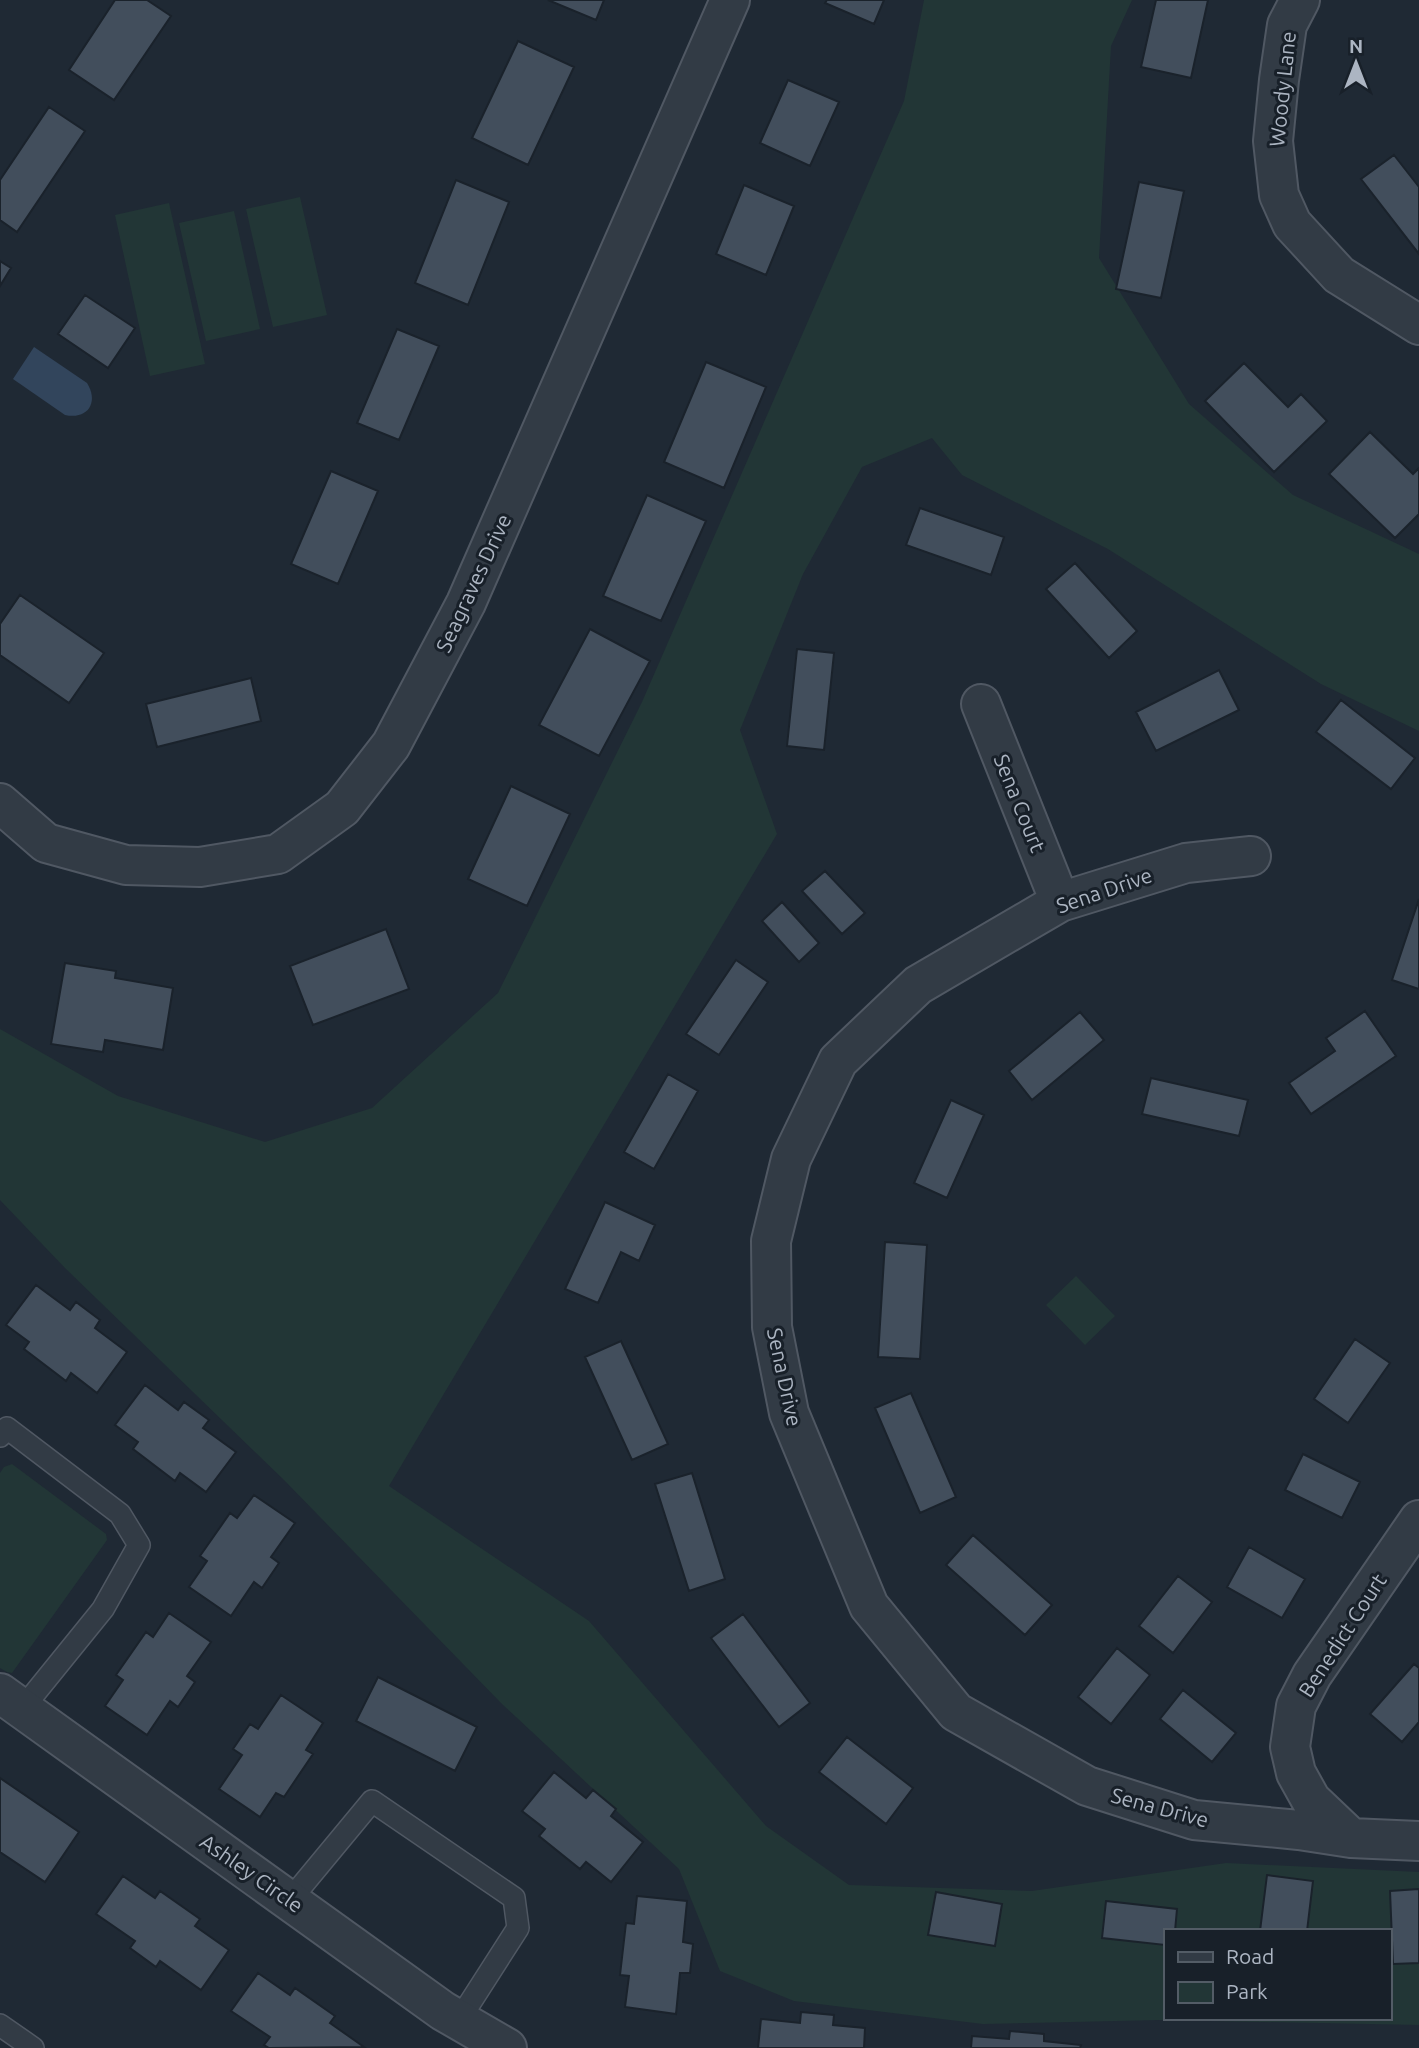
<svg xmlns="http://www.w3.org/2000/svg" width="1419" height="2048" font-family="Ubuntu,sans-serif">
  <style>
    .green { fill: #223636; fill-rule: evenodd }
    .water { fill: #32455c }
    .building { fill: #424e5c; stroke: #1a222b; stroke-width: 2 }
    .lines { fill: none; stroke-linecap: round; stroke-linejoin: round }
    .lane-casing { stroke: #505863; stroke-width: 24 }
    .street-casing { stroke: #505863; stroke-width: 42 }
    .lane { stroke: #323b45; stroke-width: 21 }
    .street { stroke: #323b45; stroke-width: 38 }
    .labels { text-anchor: middle; dominant-baseline: central; stroke-width: 6; stroke-linejoin: round; paint-order: stroke }
    .street-label { font-size: 21px; fill: #acb5c2; stroke: #182029 }
  </style>
  <rect width="100%" height="100%" fill="#1f2934"/>
  <path class="green" d="M924 0H1132L1111 46 1099 258 1189 404 1293 495 1419 554V731L1321 684 1108 549 962 475 932 438 862 467 803 574 740 730 777 834 389 1486 589 1621 766 1826 849 1885 1032 1891 1226 1863 1419 1872V2025L1160 2020 983 2024 794 2001 720 1971 679 1869 502 1704 284 1480 65 1268 0 1200V1029L118 1096 265 1142 372 1108 498 993 642 702 904 101ZM1165 1931H1389V2018H1165Z
    M300 197 327 315 273 327 246 209Z
    M169 203 205 364 150 376 115 215Z
    M234 211 260 329 206 341 179 223Z
    M1076 1276 1115 1316 1085 1345 1046 1305Z
    M12 1464 106 1534 107 1540 12 1673 7 1672 0 1668V1473L4 1467Z"/>
  <path class="water" d="M34 347 87 383C99 402 88 420 65 415L13 379Z"/>
  <path class="building" d="M115 0H147L171 16 114 100 69 70Z
    M548 0H604L596 20Z
    M827 0H884L874 24 825 3Z
    M1156 0H1208L1191 78 1141 67Z
    M518 41 574 67 528 165 472 138Z
    M788 80 839 102 810 166 760 143Z
    M49 107 85 131 17 232 0 220V180Z
    M1394 155 1419 187V254L1361 179Z
    M456 180 509 202 468 305 415 283Z
    M1139 182 1184 191 1161 298 1116 289Z
    M744 185 794 206 766 275 716 254Z
    M0 261 11 268 0 286Z
    M85 295 135 328 108 368 58 334Z
    M397 329 439 346 399 440 357 423Z
    M706 362 766 387 724 488 664 462Z
    M1244 363 1288 407 1301 394 1327 421 1274 472 1205 401Z
    M1370 432 1413 474 1419 468V514L1395 538 1329 474Z
    M331 471 378 491 338 584 291 564Z
    M647 495 706 521 661 621 603 596Z
    M920 508 1004 537 991 575 906 545Z
    M1075 563 1137 631 1109 658 1046 589Z
    M20 595 104 653 69 703 0 655V624Z
    M590 629 650 661 599 756 539 725Z
    M797 649 834 653 824 750 787 746Z
    M1219 670 1239 710 1156 751 1136 712Z
    M251 678 261 721 157 747 146 704Z
    M1341 700 1415 758 1391 789 1316 732Z
    M511 786 570 814 527 906 468 879Z
    M825 871 865 913 842 934 802 891Z
    M1419 899V989L1392 980Z
    M782 902 819 943 799 962 762 921Z
    M386 929 409 989 313 1025 290 966Z
    M736 960 768 982 719 1055 686 1034Z
    M65 963 116 971 115 978 173 988 163 1050 105 1040 103 1052 51 1044Z
    M1365 1011 1396 1056 1311 1114 1289 1083 1335 1051 1326 1038Z
    M1080 1012 1104 1040 1032 1100 1009 1071Z
    M668 1074 698 1091 654 1169 624 1152Z
    M1151 1078 1248 1100 1239 1136 1142 1114Z
    M951 1100 984 1115 947 1198 914 1183Z
    M605 1202 655 1225 639 1261 621 1252 598 1303 565 1289Z
    M885 1242 927 1245 920 1359 878 1357Z
    M36 1285 70 1310 76 1302 100 1320 95 1328 127 1352 97 1393 71 1373 66 1381 24 1349 29 1342 6 1325Z
    M1355 1339 1390 1363 1348 1423 1314 1399Z
    M621 1341 668 1444 632 1460 585 1357Z
    M145 1385 178 1410 184 1402 209 1420 203 1428 236 1452 206 1492 180 1473 175 1481 133 1449 138 1442 115 1425Z
    M911 1393 956 1497 920 1513 875 1408Z
    M1303 1454 1360 1482 1342 1518 1285 1490Z
    M692 1473 725 1579 689 1591 655 1484Z
    M254 1495 295 1523 271 1557 279 1563 262 1588 254 1582 231 1616 189 1587 207 1561 200 1556 230 1513 237 1518Z
    M973 1535 1052 1605 1025 1635 946 1565Z
    M1249 1547 1305 1579 1282 1618 1227 1587Z
    M1178 1576 1212 1602 1173 1653 1139 1626Z
    M169 1613 211 1642 187 1676 195 1682 178 1707 170 1701 147 1735 105 1706 123 1680 116 1675 146 1632 153 1637Z
    M743 1614 810 1703 779 1727 711 1638Z
    M1117 1648 1150 1675 1111 1724 1078 1697Z
    M1414 1664 1419 1668V1722L1402 1742 1370 1714Z
    M378 1677 477 1727 455 1771 356 1721Z
    M1183 1690 1236 1733 1212 1762 1160 1719Z
    M281 1695 323 1723 306 1750 313 1754 284 1797 276 1793 260 1817 219 1789 242 1755 233 1749 250 1724 258 1729Z
    M847 1737 913 1788 886 1824 819 1772Z
    M554 1772 586 1798 593 1790 616 1809 611 1816 643 1842 611 1882 586 1862 580 1869 539 1836 545 1829 522 1811Z
    M0 1778 79 1832 45 1882 0 1852Z
    M1267 1875 1313 1881 1307 1931H1260Z
    M123 1876 155 1898 160 1891 200 1919 195 1926 229 1950 201 1990 160 1961 156 1967 130 1948 135 1941 96 1914Z
    M1419 1889V1963L1393 1964 1390 1891Z
    M936 1892 1002 1904 995 1946 928 1935Z
    M637 1896 687 1901 683 1942 693 1944 690 1973H680L676 2014 625 2007 629 1976 620 1975 626 1923 634 1924Z
    M1106 1901 1177 1909 1175 1931H1165V1945L1102 1938Z
    M258 1973 290 1995 295 1988 335 2016 330 2023 364 2047 269 2048 264 2045 270 2037 231 2011Z
    M801 2012 834 2015 833 2025 865 2028 864 2048H758L761 2019 800 2023Z
    M1010 2031 1044 2034V2041L1081 2045 1080 2048H971L972 2036 1009 2039Z"/>
  <g class="lines">
    <defs>
      <path id="lane" d="M0 1436 7 1428 120 1514 139 1545 103 1609 22 1709
        M290 1900 372 1801 514 1898 518 1928 459 2020
        M0 2025 33 2048"/>
      <path id="street" d="M1300 0 1287 25 1279 80 1273 141 1279 195 1292 224 1339 275 1419 325
        M981 704 1060 902
        M0 803 46 843 126 865 200 867 278 854 342 808 391 745 466 603 730 0
        M1251 856 1186 863 1060 902 918 985 838 1061 791 1159 771 1241 772 1327 789 1413 869 1606 956 1712 1087 1786 1194 1820 1299 1830 1351 1838 1419 1841
        M0 1693 443 2011 507 2048
        M1351 1838 1311 1800 1296 1773 1290 1747 1296 1706 1312 1675 1419 1520"/>
    </defs>
    <use href="#lane" class="lane-casing"/>
    <use href="#street" class="street-casing"/>
    <use href="#lane" class="lane"/>
    <use href="#street" class="street"/>
  </g>
  <g class="labels">
    <g class="street-label">
      <text transform="translate(1282 89) rotate(-84)">Woody Lane</text>
      <text transform="translate(473 583) rotate(-65)">Seagraves Drive</text>
      <text transform="translate(1020 803) rotate(68)">Sena Court</text>
      <text transform="translate(1104 890) rotate(-19)">Sena Drive</text>
      <text transform="translate(785 1377) rotate(78)">Sena Drive</text>
      <text transform="translate(1342 1635) rotate(-57)">Benedict Court</text>
      <text transform="translate(1160 1807) rotate(15)">Sena Drive</text>
      <text transform="translate(252 1873) rotate(35)">Ashley Circle</text>
    </g>
  </g>
  <rect x="1164" y="1929" width="228" height="91" fill="#182029" stroke="#535c66" stroke-width="2"/>
  <rect x="1178" y="1952" width="35" height="10" fill="#323b45" stroke="#535c66" stroke-width="2"/>
  <text x="1226" y="1964" font-size="21" fill="#acb5c2">Road</text>
  <rect x="1178" y="1982" width="35" height="21" fill="#223636" stroke="#535c66" stroke-width="2"/>
  <text x="1226" y="1999" font-size="21" fill="#acb5c2">Park</text>
  <g transform="translate(1356 63)" stroke="#182029" stroke-width="5" paint-order="stroke">
  <path d="M0-5L12 26L0 18L-12 26Z" fill="#acb5c2"/>
  <text y="-10" font-size="19" font-weight="bold" text-anchor="middle" fill="#acb5c2">N</text>
  </g>
</svg>
